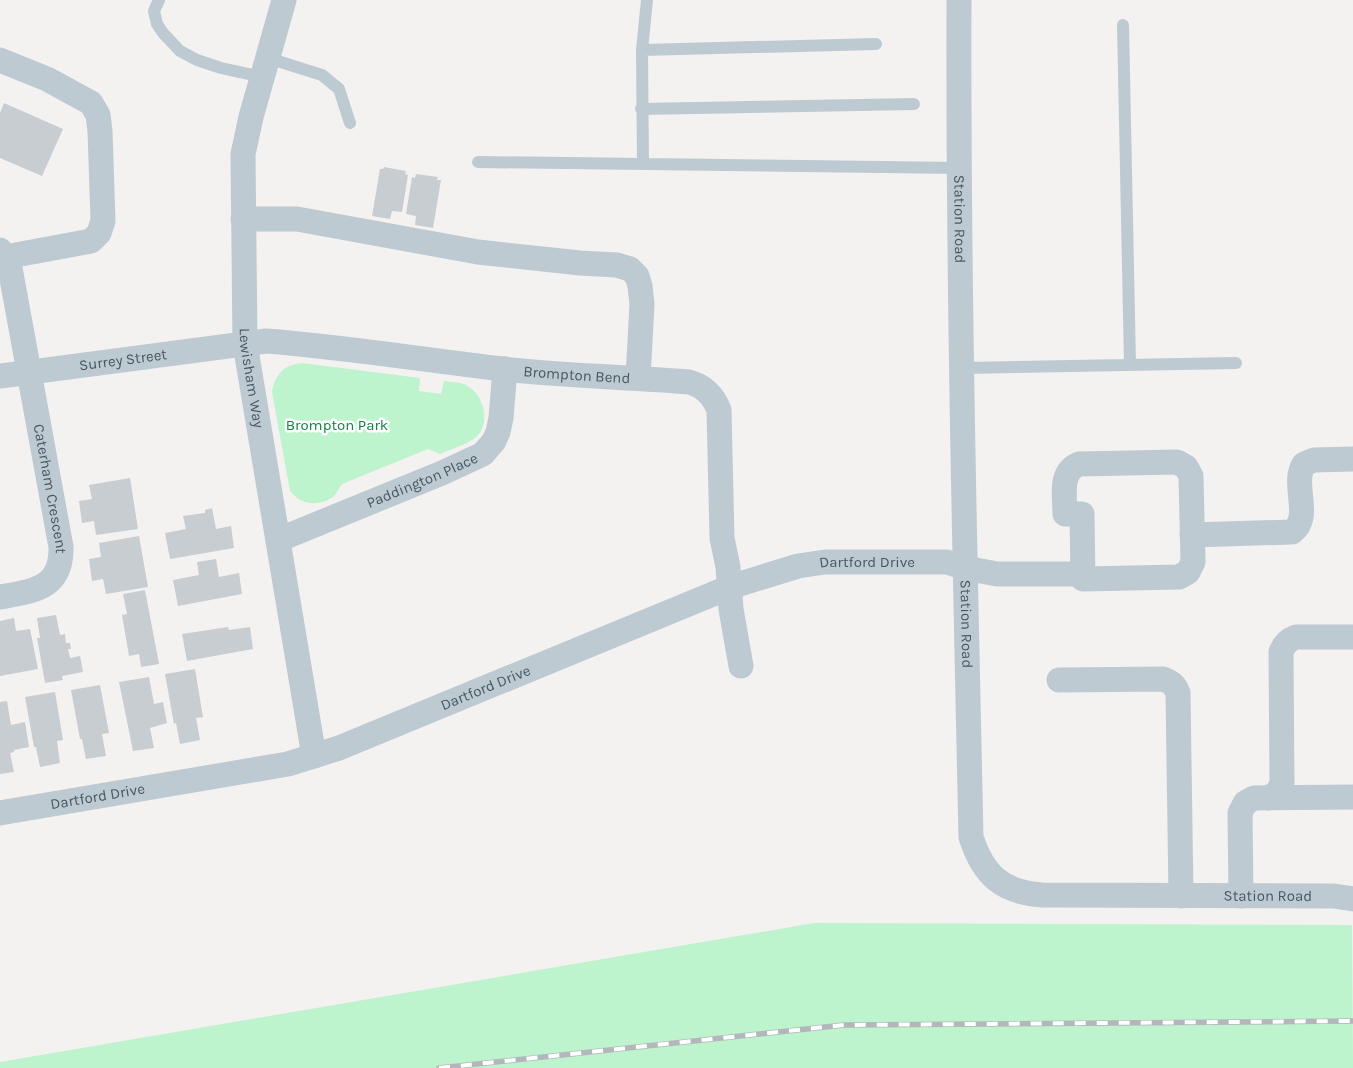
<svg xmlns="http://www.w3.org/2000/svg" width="1353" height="1068" font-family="Karla,sans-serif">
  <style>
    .green { fill: #bdf3cd }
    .building { fill: #c8cdd2 }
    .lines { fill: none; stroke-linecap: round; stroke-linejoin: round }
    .service { stroke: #becad2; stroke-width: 12 }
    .minor { stroke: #becad2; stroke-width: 25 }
    .rail-casing { stroke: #b3b7bc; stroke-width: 5.5 }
    .rail { stroke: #fff; stroke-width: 4; stroke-dasharray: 11; stroke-linecap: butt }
    .labels { text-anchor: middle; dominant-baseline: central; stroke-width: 5; stroke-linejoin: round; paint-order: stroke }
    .street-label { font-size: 15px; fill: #475761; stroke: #fff }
    .park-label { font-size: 15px; fill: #108440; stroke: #fff }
  </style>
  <rect width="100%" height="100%" fill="#f4f1f1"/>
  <path class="green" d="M302 363 420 378 419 391 441 394 444 381C451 382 460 382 466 385 484 394 492 424 475 438 467 444 449 450 440 454L428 449 342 484C339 488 336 494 333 497 318 507 301 505 290 491L272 392C275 374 284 365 302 363Z
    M814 923 1352 925 1353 1068H0V1062Z"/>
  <path class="building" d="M4 103 63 129 42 176 0 158V113Z
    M384 167 406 171 405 174 408 175 402 212 392 211 390 219 372 216 380 169H383Z
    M416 174 438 177 437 180H441L433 228 415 225 416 216 406 214 412 177 415 178Z
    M130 478 138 529 96 535 94 521 82 523 79 501 92 499 89 485Z
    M212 508 216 529 231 526 234 548 170 559 165 533 186 529 183 516 205 513V510Z
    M139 536 148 587 106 594 103 579 92 581 89 559 101 557 99 543Z
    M216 559 219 577 239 573 242 594 178 606 173 580 199 575 197 562Z
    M145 590 159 664 141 667 139 654 129 656 122 615 127 614 123 594Z
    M56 615 60 635 65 634 66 643H70L71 649H68L70 658 80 656 83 672 62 676 63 680 45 683 37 638H40L37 618Z
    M14 618 16 631 30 629 38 669 0 676V621Z
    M228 627 229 630 250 627 253 649 187 661 182 634Z
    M195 669 203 717 196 718 200 740 180 744 176 723 174 724 165 674Z
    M149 677 154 704 163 702 167 723 150 728 154 748 133 751 119 682Z
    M100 685 109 733 102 734 106 756 86 759 82 739H80L71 690Z
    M55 692 63 740 57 741 60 763 40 767 36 747H34L25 697Z
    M7 701 11 725 25 722 29 747 14 750V752L10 753 14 772 0 774V702Z"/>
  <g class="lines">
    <path class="service" d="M159 0 154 11 157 24 163 33 180 51 197 60 221 68 262 77
      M1123 25 1130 364
      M642 50 647 0
      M268 58 322 75 339 89 350 123
      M641 109 914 104
      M478 162 960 168
      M643 164 642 50 876 44
      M963 368 1236 363"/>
    <g class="minor">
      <path id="s1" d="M284 0 251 117 243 154 245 344 314 756"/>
      <path id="s2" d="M959 0C958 279 965 558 971 837 983 875 1002 892 1042 895L1334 896 1353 899"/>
      <path d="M0 60 47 79 91 103 98 115 100 131 103 221 99 233 91 241 5 257"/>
      <path d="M243 219H297L478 252 580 263 617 265 630 269 637 276 640 286 642 304 638 378"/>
      <path id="s3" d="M0 250 10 268 61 547C62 589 33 591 0 597"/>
      <path id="s4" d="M0 376 266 341C345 347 424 360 503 369 565 376 627 377 689 382 704 386 713 395 719 410L722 538 728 567 731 609 741 666"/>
      <path d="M1177 462 1186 467 1191 476 1193 562 1188 572 1179 577 1083 579 1082 514H1065C1065 496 1059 472 1079 464Z"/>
      <path d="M1192 535 1292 532C1313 517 1291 484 1304 464L1314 460 1353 459"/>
      <path id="s5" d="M278 540 442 473 483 454 494 441 498 432 501 418 505 369"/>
      <path d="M1059 680 1163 679C1171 682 1175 685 1178 693L1181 896"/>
      <path d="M1268 798 1277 793 1282 783 1281 652C1284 644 1288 640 1296 637H1353"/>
      <path id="s6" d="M0 813 288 764 339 748 730 587 798 566 825 562H947L965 568 997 574H1083"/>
      <path d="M1241 896 1240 813 1245 803 1254 798 1353 797"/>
    </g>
    <defs>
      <path id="rail" d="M439 1068 844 1025 1353 1021"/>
    </defs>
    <use href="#rail" class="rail-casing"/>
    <use href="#rail" class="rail"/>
  </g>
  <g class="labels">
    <g class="street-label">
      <text stroke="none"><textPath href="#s2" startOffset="219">Station Road</textPath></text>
      <text stroke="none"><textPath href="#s4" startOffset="124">Surrey Street</textPath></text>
      <text stroke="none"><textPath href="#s4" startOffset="581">Brompton Bend</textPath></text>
      <text stroke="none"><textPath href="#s1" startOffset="384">Lewisham Way</textPath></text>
      <text stroke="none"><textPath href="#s5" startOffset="156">Paddington Place</textPath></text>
      <text stroke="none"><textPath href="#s3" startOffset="245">Caterham Crescent</textPath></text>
      <text stroke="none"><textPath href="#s6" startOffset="909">Dartford Drive</textPath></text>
      <text stroke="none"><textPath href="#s2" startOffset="624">Station Road</textPath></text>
      <text stroke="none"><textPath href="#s6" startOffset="504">Dartford Drive</textPath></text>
      <text stroke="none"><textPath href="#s6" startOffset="99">Dartford Drive</textPath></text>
      <text stroke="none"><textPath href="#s2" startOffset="1162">Station Road</textPath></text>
    </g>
    <g class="park-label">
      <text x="337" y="425">Brompton Park</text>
    </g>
  </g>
</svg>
